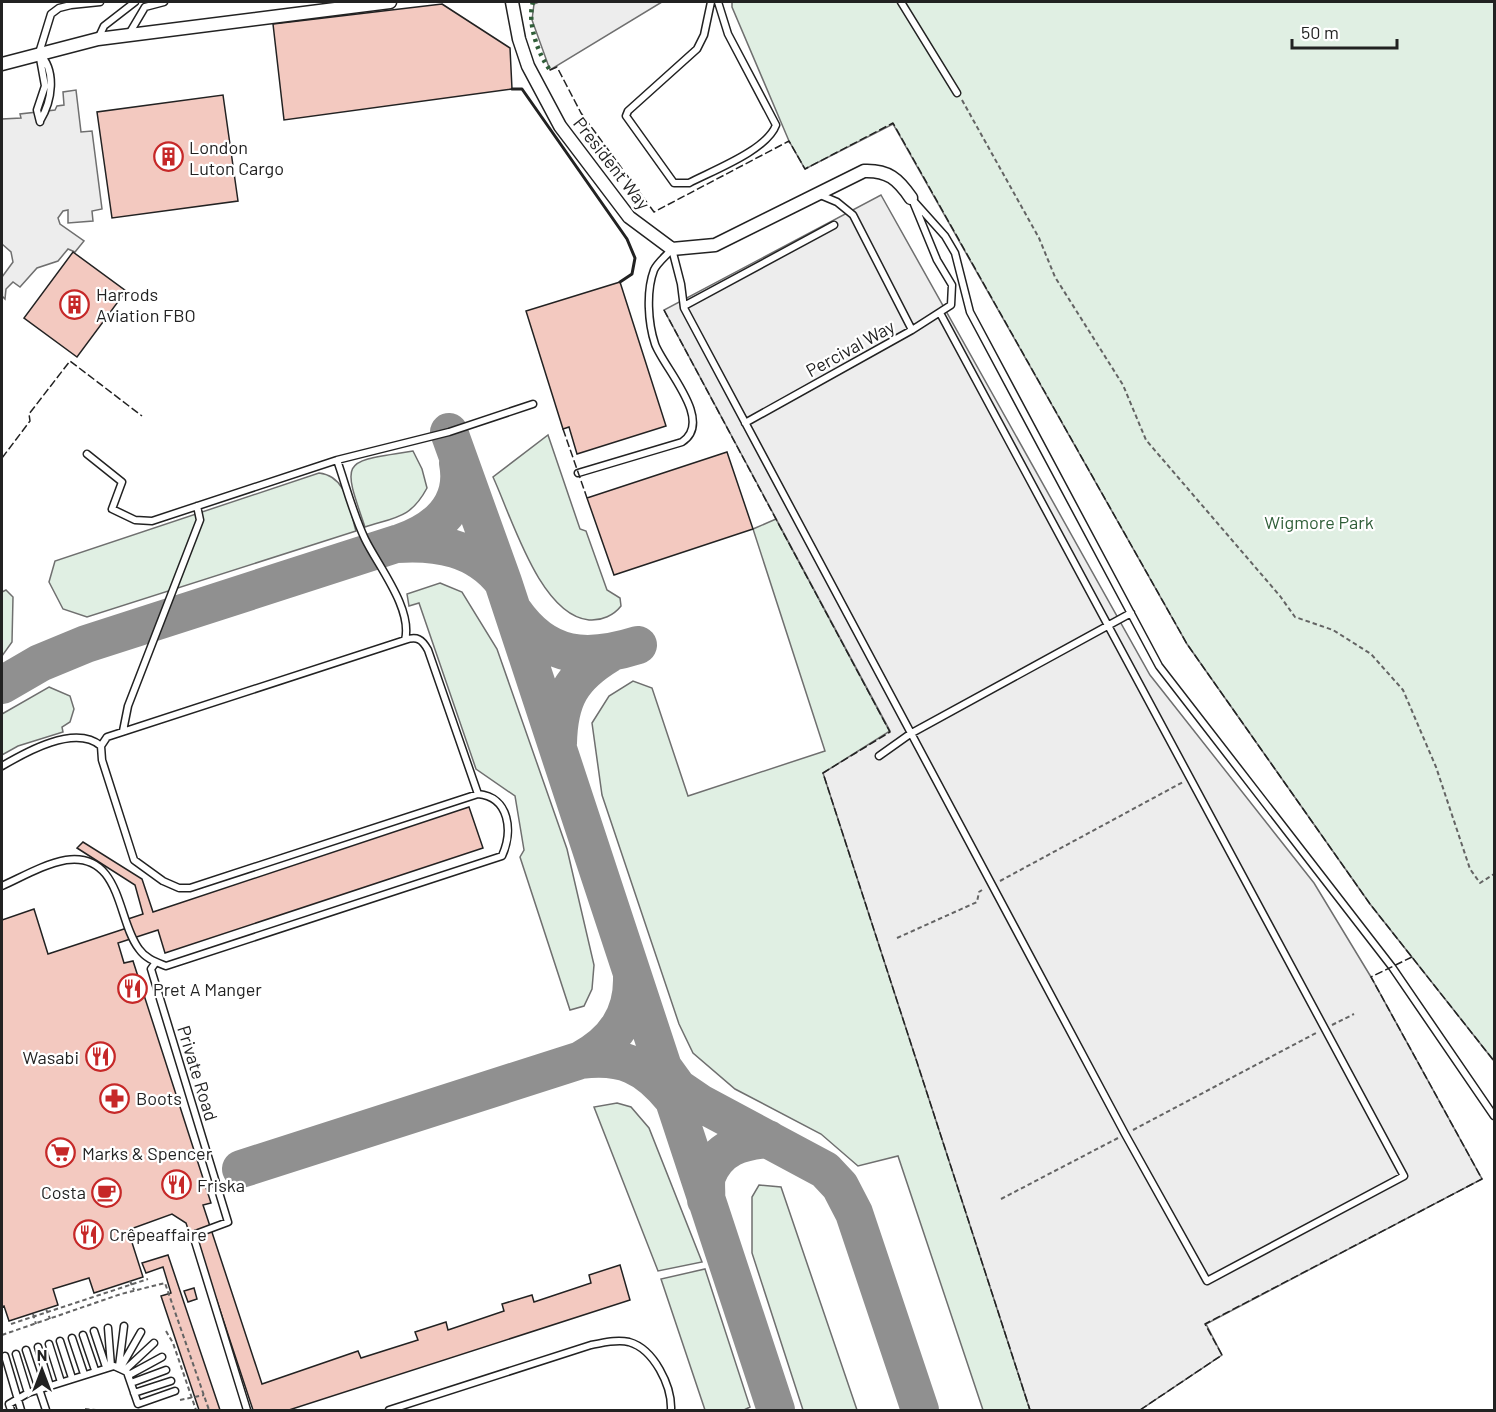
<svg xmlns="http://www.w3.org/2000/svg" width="1496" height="1412" font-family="Barlow,sans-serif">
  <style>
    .green { fill: #e0efe3; stroke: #6f6f6f; stroke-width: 1.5 }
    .parking { fill: #ededed; stroke: #6f6f6f; stroke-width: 1.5 }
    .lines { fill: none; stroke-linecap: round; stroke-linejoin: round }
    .taxiway { stroke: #909090; stroke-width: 38 }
    .building { fill: #f3c9c0; stroke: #222; stroke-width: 1.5 }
    .service-casing { stroke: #222; stroke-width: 9 }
    .minor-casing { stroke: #222; stroke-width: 15 }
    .path { stroke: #646464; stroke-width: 2; stroke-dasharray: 4.5 3; stroke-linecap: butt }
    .service { stroke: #fff; stroke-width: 6 }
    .minor { stroke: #fff; stroke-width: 12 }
    .hedge { stroke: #2f5e38; stroke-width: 4.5; stroke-dasharray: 3 4.5; stroke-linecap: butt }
    .fence { stroke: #222; stroke-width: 1.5; stroke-dasharray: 8 3; stroke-linecap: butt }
    .wall { stroke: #222; stroke-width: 3 }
    .labels { text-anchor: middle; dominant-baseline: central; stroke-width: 4.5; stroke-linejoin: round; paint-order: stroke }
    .poi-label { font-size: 18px; fill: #222; stroke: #fff; text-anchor: start }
    .street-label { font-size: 18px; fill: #222; stroke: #fff }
    .park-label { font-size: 18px; fill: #2f5e38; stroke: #fff }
  </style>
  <rect width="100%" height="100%" fill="#fff"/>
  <path class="green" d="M732 2H1494V1061L1370 904 1187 644 893 124 805 169 789 141 732 7Z
    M548 435 580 529 586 531 607 590 620 598 621 606C614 615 602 621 589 620 540 615 512 518 493 477Z
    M413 451 422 469 427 488C411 518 396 517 365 527 341 458 342 462 413 451Z
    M319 473C347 476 349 508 356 531L87 617 63 609 49 582 55 561Z
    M776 519 890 732 824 773 1030 1410H983L898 1156 858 1166 821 1134 735 1089 693 1053 679 1024 602 795 592 723 609 696 633 681 652 688 688 796 825 751 753 529Z
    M440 583 462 592 497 649 567 849 594 965 592 989 584 1006 570 1010 520 857 524 850 515 796 476 769 419 603 409 606 407 594Z
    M6 590 13 597 12 642 2 656V592Z
    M49 687 70 696 74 709 70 722 62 727 63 732 18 746 2 755V714Z
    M617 1103 631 1107 649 1128 702 1262 658 1271 594 1107Z
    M759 1185 781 1187 857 1410H803L752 1253V1197Z
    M705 1269 750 1407 744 1410H705L661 1279Z"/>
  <path class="parking" d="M539 2H662L550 70 532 20 534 4Z
    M76 90 81 132 92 131 102 209 92 211 93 221 68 223V210L63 211 58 218 60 224 84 241 75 252 68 249 58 261 37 268 20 287 13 282 6 289 5 299 2 296V277L13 262 11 252 2 244V119L21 118 20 114 55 110 57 106 64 105 63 92Z
    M881 195 1150 675 1314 883 1371 977 1482 1179 1206 1324 1222 1355 1140 1410H1030L823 773 890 731 664 310Z"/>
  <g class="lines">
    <path class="taxiway" d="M449 432 503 582 776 1410
      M400 543C437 530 466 505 458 463
      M514 612C547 659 587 661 638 645
      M2 685 40 663 86 644 396 544C437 541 477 548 503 582
      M558 743C559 699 571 677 609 654
      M581 1060C622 1055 646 1065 673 1099
      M665 1070 678 1088 700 1103 825 1170 840 1186 854 1213 920 1410
      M241 1169 581 1060C614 1042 633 1016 632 977
      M706 1200C707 1193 705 1183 707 1176 718 1148 741 1141 768 1139"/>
  </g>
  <path class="building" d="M442 4 510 48 512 89 284 120 273 24Z
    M223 95 238 201 112 218 97 112Z
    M73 252 126 291 77 357 24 318Z
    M620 282 666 426 577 454 569 427 563 429 526 311Z
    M727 452 753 529 614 575 587 498Z
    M469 807 483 848 165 953 158 930 118 943 124 963 133 961 211 1203 203 1205 262 1384 358 1351 361 1358 418 1340 415 1332 446 1322 448 1330 504 1311 502 1304 532 1295 534 1302 591 1283 589 1275 620 1265 630 1300 289 1410H253L216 1298 212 1300 186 1223 172 1214 128 1230 143 1277 94 1293 89 1278 53 1289 58 1305 9 1321 4 1306 2 1307V920L34 909 48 954 130 927 128 919 143 914 135 885 77 848 83 842 142 879 153 912Z
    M168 1255 220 1410H199L161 1296 171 1293 163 1267 146 1273 142 1263Z
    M194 1288 197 1299 188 1302 184 1291Z"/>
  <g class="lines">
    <defs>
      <path id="service" d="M711 2 704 35 697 49 628 111 626 116 674 183H689C714 170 767 150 776 125L728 34 718 2
        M901 2 957 93
        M129 34 145 7 164 2
        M98 39 104 26 135 2
        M39 53C57 71 52 101 40 121
        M40 122 37 110 45 86 39 53 51 14 59 8 71 5 100 2
        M818 194 837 202 853 215 912 330
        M911 198 945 236 955 253 970 312 1159 666 1392 967 1494 1116
        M672 249 681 284 684 308 1125 1134 1207 1281 1404 1176 940 313
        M684 306 834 225
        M745 423 912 330 951 305 952 285 937 260 914 204
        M87 454 122 482 112 509 135 520 152 521 337 460 449 432 533 404
        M578 473 682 442C715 421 663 367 655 344 648 323 646 291 654 270 657 263 667 255 672 249
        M405 640C417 636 422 639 428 650L478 794
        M123 731 128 706 200 520 197 506
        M879 756 910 734 1131 613
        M2 766C26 752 75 724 101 746
        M2 886C22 877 44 864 66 860 122 852 117 921 139 949 146 959 156 962 166 966L502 856C513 832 510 797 478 794L190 888H179L163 881 134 860 102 760 101 746 107 737 405 640C413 609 378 566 365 539 353 514 346 486 337 460
        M156 962 151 969 228 1222 193 1235 247 1410
        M108 1328 111 1366
        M94 1331 106 1367
        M83 1335 95 1370
        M72 1338 84 1374
        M60 1341 72 1378
        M49 1344 61 1382
        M38 1347 50 1386
        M26 1350 46 1410
        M16 1354 28 1393
        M5 1356 21 1410
        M119 1366 124 1326
        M121 1367 141 1332
        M125 1370 154 1343
        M129 1375 162 1357
        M131 1383 166 1370
        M134 1393 171 1381
        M11 1410 9 1404 28 1393 114 1366 127 1372 138 1404 175 1391
        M389 1410 591 1345C603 1343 616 1339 629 1342 654 1349 672 1386 671 1410"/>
      <path id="minor" d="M512 2 519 39 528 66 560 126 629 217 672 249 715 245 864 171C888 170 898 179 911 198
        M2 64 98 39 390 2"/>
    </defs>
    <use href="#service" class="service-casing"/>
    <use href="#minor" class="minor-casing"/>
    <path class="path" d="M962 100 1039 238 1055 277 1123 385 1146 440 1280 596 1295 617 1333 630 1371 654 1403 690 1436 767 1470 869 1480 883 1494 874
      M1000 881 1183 782
      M897 938 977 902 979 892 982 890
      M1332 1025 1354 1014
      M1133 1130 1316 1033
      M1001 1199 1118 1138
      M130 1281 134 1290
      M46 1309 50 1319
      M33 1314 36 1324
      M11 1324 148 1279
      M166 1331 173 1343 196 1410
      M2 1335 121 1294 165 1283 209 1410
      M180 1400 204 1395
      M85 1409 96 1410"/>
    <use href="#service" class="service"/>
    <use href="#minor" class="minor"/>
    <path class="hedge" d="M533 2C527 21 537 53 550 70"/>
    <path class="fence" d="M550 70 557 67 581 113 654 212 789 141 805 169 893 123 1187 644 1370 904 1494 1061
      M664 310 890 732 823 773 1030 1410
      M563 429 587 498
      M2 458 30 421 29 414 70 361 142 416
      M1140 1410 1222 1355 1205 1324 1482 1179 1371 977 1412 957"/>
    <path class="wall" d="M512 89H522L627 239 635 258 632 274 620 282"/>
  </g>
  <defs>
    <symbol id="building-ring" viewBox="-11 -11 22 22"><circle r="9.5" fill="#fff" stroke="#c62828" stroke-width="1.5"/><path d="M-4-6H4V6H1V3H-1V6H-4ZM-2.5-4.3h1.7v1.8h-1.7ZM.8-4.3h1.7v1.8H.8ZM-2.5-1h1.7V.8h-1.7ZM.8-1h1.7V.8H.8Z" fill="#c62828"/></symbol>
    <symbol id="restaurant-ring" viewBox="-11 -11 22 22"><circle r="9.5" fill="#fff" stroke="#c62828" stroke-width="1.5"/><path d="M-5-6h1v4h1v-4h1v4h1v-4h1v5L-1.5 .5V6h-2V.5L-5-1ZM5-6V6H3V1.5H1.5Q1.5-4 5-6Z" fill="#c62828"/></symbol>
    <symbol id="pharmacy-ring" viewBox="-11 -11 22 22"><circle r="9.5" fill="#fff" stroke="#c62828" stroke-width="1.5"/><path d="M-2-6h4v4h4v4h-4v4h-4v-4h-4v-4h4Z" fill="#c62828"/></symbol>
    <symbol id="supermarket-ring" viewBox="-11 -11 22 22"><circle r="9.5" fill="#fff" stroke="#c62828" stroke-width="1.5"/><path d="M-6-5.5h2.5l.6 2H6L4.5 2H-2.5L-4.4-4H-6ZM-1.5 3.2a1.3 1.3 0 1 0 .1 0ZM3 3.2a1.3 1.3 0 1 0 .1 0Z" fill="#c62828"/></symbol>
    <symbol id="cafe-ring" viewBox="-11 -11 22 22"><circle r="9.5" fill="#fff" stroke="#c62828" stroke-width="1.5"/><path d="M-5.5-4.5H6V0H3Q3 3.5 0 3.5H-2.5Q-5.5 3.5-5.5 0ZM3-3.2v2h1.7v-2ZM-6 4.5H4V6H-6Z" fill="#c62828"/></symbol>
  </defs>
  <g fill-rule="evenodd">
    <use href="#building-ring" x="152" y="140" width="33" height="33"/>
    <use href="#building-ring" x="58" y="288" width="33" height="33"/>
    <use href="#restaurant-ring" x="116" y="972" width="33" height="33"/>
    <use href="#restaurant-ring" x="84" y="1040" width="33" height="33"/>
    <use href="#pharmacy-ring" x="98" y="1082" width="33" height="33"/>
    <use href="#supermarket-ring" x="44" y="1136" width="33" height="33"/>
    <use href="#restaurant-ring" x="160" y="1168" width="33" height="33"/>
    <use href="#cafe-ring" x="90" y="1176" width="33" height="33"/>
    <use href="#restaurant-ring" x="72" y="1218" width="33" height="33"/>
  </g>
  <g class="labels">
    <g class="poi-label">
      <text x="189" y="147">London<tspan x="189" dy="21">Luton Cargo</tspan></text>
      <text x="96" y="294">Harrods<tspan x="96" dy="21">Aviation FBO</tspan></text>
      <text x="153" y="989">Pret A Manger</text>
      <text x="79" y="1057" text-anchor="end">Wasabi</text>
      <text x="136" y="1098">Boots</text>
      <text x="82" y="1153">Marks &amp; Spencer</text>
      <text x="197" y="1185">Friska</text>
      <text x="86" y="1192" text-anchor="end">Costa</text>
      <text x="109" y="1234">Crêpeaffaire</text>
    </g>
    <g class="street-label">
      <text transform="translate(612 163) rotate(52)">President Way</text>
      <text transform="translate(850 348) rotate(-29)">Percival Way</text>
      <text transform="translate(198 1073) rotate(73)">Private Road</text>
    </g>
    <g class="park-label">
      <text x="1319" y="522">Wigmore Park</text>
    </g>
  </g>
  <rect width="1496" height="1412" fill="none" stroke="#222222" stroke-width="6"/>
  <g transform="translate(42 1370)" stroke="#ffffff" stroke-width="4.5" paint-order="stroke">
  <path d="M0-4.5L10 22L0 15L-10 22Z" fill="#222222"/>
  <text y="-9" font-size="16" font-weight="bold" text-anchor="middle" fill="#222222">N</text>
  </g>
  <path d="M1292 39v9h105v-9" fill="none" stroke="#222222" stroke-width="3"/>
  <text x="1301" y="39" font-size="18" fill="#222222" stroke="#ffffff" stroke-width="4.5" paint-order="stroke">50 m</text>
</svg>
